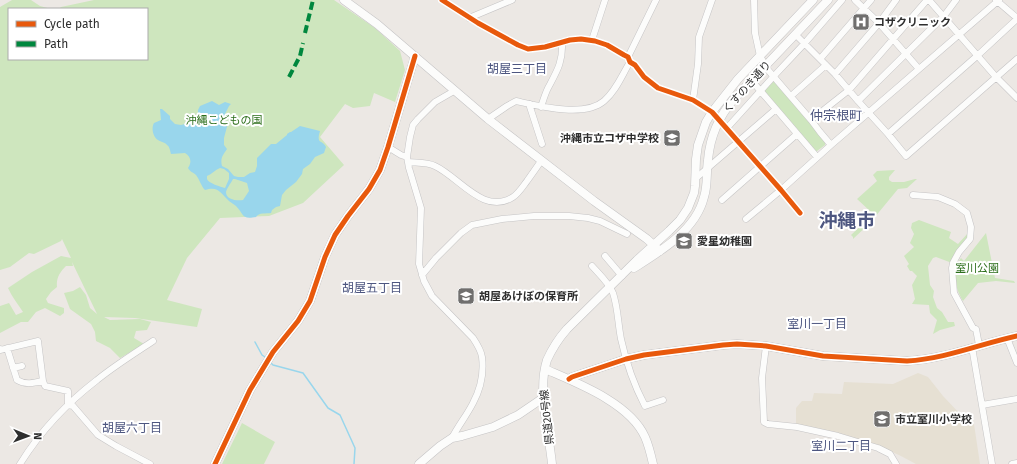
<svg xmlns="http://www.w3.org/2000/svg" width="1017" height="464" font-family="'Fira Sans','Noto Sans JP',sans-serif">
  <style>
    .education { fill: #e6e0d3 }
    .green { fill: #cee6be }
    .water { fill: #99d6ec; fill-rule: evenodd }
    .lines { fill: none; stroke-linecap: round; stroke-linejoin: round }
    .stream { stroke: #99d6ec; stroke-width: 1.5 }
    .street-casing { stroke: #c5c4c5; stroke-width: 7 }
    .secondary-casing { stroke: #c5c4c5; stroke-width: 9 }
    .street { stroke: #fcfcfb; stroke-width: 6 }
    .secondary { stroke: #fcfcfb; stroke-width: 8 }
    .quiet { stroke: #00873e; stroke-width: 4; stroke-dasharray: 8 4; stroke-linecap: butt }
    .cycleway-casing { stroke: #fff; stroke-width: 8 }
    .cycleway { stroke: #e8590c; stroke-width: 5 }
    .labels { text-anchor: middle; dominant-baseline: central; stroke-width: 4; stroke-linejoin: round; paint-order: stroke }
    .poi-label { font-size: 11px; font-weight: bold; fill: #2e2e2e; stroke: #fff; text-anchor: start }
    .street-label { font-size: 11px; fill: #2e2e2e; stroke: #fff }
    .park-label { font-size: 11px; fill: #2c6e1b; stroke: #fff }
    .neighbourhood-label { font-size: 12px; fill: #4d5680; stroke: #fff }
    .quarter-label { font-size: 13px; fill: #4d5680; stroke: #fff }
    .town-label { font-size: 19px; font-weight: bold; fill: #4d5680; stroke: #fff }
  </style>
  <rect width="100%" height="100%" fill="#ece8e4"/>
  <path class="education" d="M918 373 928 377 943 396 961 415 974 424 980 464H916L899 455 883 448 822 429 796 425V408L802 401H812L814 393 842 394 844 382 893 384Z"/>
  <path class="green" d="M12 0H31L40 6 51 9H9V59H147V9H59L61 7 94 0H334L375 28 400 51 405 70 395 102 374 93 370 106 353 108 345 104 320 137 344 165 303 203 269 216 220 218 187 258 167 300 202 309 197 327 135 318 104 317 110 320 140 319 151 322 147 330 136 331 134 338 144 344 120 358 110 348 96 341 95 332 91 324 70 309 64 293 73 291 80 287 86 295 90 308 97 314 72 262 73 266H66C60 272 56 278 57 287L51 292 46 299 48 303 64 308V313L60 316 45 308 36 312 28 322H21L0 333V306L9 303 16 315 23 312C18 304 12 297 8 288L32 272 61 256 71 258 62 239 61 241 34 254 29 253 10 267 0 270V7Z
    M776 81 825 142V145L817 151H814L765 93V90L773 82Z
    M895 170 889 177V180L892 182H904L915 179H917L907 188 898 189 870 223 853 239V237L851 235 868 219 871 212 857 199 877 181 873 175 877 171Z
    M919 220 951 232 949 238 958 244 969 232V238L952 263 936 257 933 258 928 266 930 285 934 291 933 297 937 308 942 312 948 322H954L955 326 940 330 933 334 937 320 930 313 929 305 912 304 915 299 912 285 917 276 912 271H910L907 266 909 264 904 256 914 247 910 243 914 234 911 228 912 223Z
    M986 233 995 278 1014 281 1015 283 996 281 978 283 963 301C957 291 953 279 956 267 957 264 959 261 961 258L964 261Z
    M242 423 275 442 264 464H222Z"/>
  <path class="water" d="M212 101 219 105 225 102 231 104 229 106 223 118 225 122 228 123 224 138V145L227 149C223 155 220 158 222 166L228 169 234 176 238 177H244L250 173 255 172 257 166V158L271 144H276L287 135V134L290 132H291L300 126 320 131C316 145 322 139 326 147L324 153 315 157 310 164 303 169 302 174 296 182 286 190 282 195 280 206 276 207 272 210 271 213C266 214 259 212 256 217 241 220 244 214 236 206 234 204 231 203 229 201 220 193 219 186 205 190 201 186 200 180 196 175 193 172 190 172 188 168 192 162 191 157 185 153L171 154C170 151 170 147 167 145 165 142 161 142 158 140 153 137 151 128 154 123L161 120 160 109H162L170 116V119L175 124 181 125 192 122 195 120 198 115V110L200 106ZM220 168 224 169 229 173V179L225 188C221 187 208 183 207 179 207 178 207 177 207 176 212 174 215 170 220 168ZM233 179H235L247 183 249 191 243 200C237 201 226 200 226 192 227 188 231 183 233 179Z"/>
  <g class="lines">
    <path class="stream" d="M255 342 262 355 265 357
      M271 363 273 365 303 373 328 408 340 415 355 448 354 464"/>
    <defs>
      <path id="street" d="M442 0 478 23 518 45 528 49 545 47 570 40 581 39 595 41 607 45 624 55 628 57 630 62 635 65 644 77 658 88 693 100 712 112 781 190 800 213
        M754 0 755 33 760 56 768 70 811 120 820 132 831 145
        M855 0 879 23 919 69
        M929 0 996 77 1017 98
        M996 0 1017 18
        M469 18 512 0
        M796 35 835 74 858 101 888 134 906 156 1017 59
        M592 40 605 0
        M628 57 656 0
        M820 59 871 0
        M835 74 879 23 896 0
        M752 81 817 157
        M791 96 826 65
        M693 100 698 64 699 37 712 0
        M858 101 944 16 956 0
        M530 104V107L542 144
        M541 107C543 101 545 94 548 88 557 71 563 62 562 42
        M488 119 507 106 516 101C539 106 584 118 604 101 616 91 622 75 630 62
        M811 120 849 90 927 0
        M727 128 773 77 804 44 842 0
        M888 134 977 56 1017 19
        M388 147 401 155 407 157
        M408 162C417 163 427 162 435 166 459 177 484 216 513 197 519 193 523 186 527 181 532 174 537 167 541 161
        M695 179 776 109
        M913 195 938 197 955 204 967 213 971 227 970 239 959 252 953 263 952 268 954 293 973 328 976 329 979 345
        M722 200 797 134
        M746 219 781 190 831 145 999 0
        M605 256 622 276
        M592 266C599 274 609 283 613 293 618 308 618 324 621 339 626 362 634 385 645 406L663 400
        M422 275 436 258 461 233 472 225 502 219 534 216H569L588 218 600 221 627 234
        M1007 338 1017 363
        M766 346 762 378 764 422 768 424 797 427 838 436 878 448 890 454 896 464
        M972 347 992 464
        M7 348 17 380C25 385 34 383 43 381
        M0 349V350L38 341 43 381 45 386 68 391V405
        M13 368 22 366
        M68 405 73 406 98 435 116 446 150 464
        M982 405 1017 399
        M452 438C458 426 467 415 473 403 480 390 484 373 482 357 481 350 477 344 473 338L432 296 424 281 419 264 421 208 409 168 407 157 410 137 413 125 418 119 435 102 454 91
        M20 464C40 432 67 403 97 380 114 366 135 353 153 341
        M1012 464 1017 463"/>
      <path id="secondary" d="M344 0 377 24 488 119 594 201 647 239 660 251
        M634 268C661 251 696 230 704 197 708 185 706 173 708 160 710 137 719 116 734 99L828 0
        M545 369C577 383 630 403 645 437 649 446 651 455 653 464
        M569 379 572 377 626 359 644 355 723 345 737 344 766 346 823 356 907 361C945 359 980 344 1017 336
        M215 464 250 390 273 352 298 321 310 301 325 257 335 235 348 216 369 189 380 170 388 147 415 56
        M419 464 440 446 452 438 462 436 493 427 518 415 543 398
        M552 464C549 432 537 391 547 360 552 349 559 338 567 329L637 260 669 231 680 220 688 208 694 193 695 186 696 159 698 145 706 122 712 112 738 79 813 0"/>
    </defs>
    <use href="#street" class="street-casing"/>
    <use href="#secondary" class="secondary-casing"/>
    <use href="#street" class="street"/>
    <use href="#secondary" class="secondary"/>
    <path class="quiet" d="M305 33 313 0
      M289 77 300 56 303 43"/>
    <defs>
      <path id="cycleway" d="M442 0 478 23 518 45 528 49 545 47 570 40 581 39 595 41 607 45 624 55 628 57 630 62 635 65 644 77 658 88 693 100 712 112 781 190 800 213
        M569 379 572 377 626 359 644 355 723 345 737 344 766 346 823 356 907 361C945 359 980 344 1017 336
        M215 464 250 390 273 352 298 321 310 301 325 257 335 235 348 216 369 189 380 170 388 147 415 56"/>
    </defs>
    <use href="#cycleway" class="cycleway-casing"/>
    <use href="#cycleway" class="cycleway"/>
  </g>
  <defs>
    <symbol id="hospital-square" viewBox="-11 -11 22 22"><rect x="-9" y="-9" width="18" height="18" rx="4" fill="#706f6e" stroke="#fff"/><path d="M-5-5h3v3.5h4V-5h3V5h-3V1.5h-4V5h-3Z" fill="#fff"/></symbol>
    <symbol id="school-square" viewBox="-11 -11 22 22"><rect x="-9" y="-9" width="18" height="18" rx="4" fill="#706f6e" stroke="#fff"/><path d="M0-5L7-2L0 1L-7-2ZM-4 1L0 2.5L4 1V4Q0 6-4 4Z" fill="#fff"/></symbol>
  </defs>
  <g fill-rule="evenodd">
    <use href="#hospital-square" x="851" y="12" width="20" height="20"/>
    <use href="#school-square" x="662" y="128" width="20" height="20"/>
    <use href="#school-square" x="674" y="231" width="20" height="20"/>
    <use href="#school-square" x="456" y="286" width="20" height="20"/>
    <use href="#school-square" x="872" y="409" width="20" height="20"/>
  </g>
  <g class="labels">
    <g class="poi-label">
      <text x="874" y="22">コザクリニック</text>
      <text x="659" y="138" text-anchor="end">沖縄市立コザ中学校</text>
      <text x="697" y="241">愛星幼稚園</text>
      <text x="479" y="296">胡屋あけぼの保育所</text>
      <text x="895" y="419">市立室川小学校</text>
    </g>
    <g class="street-label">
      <text transform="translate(747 87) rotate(-48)">くすのき通り</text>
      <text transform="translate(547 417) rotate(-96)">県道20号線</text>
    </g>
    <g class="park-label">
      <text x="224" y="120">沖縄こどもの国</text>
      <text x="977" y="268">室川公園</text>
    </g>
    <g class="neighbourhood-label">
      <text x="517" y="69">胡屋三丁目</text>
      <text x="372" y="288">胡屋五丁目</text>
      <text x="817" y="324">室川一丁目</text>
      <text x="132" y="428">胡屋六丁目</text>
      <text x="841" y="446">室川二丁目</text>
    </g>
    <g class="quarter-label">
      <text x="836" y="115">仲宗根町</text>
    </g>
    <g class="town-label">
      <text x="847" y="220">沖縄市</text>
    </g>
  </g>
  <rect x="8" y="8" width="140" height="52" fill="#ffffff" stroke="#ababab"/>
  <rect x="16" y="21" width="20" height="6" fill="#e8590c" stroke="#ababab"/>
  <text x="44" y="28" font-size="12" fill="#2e2e2e">Cycle path</text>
  <rect x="16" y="41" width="20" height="6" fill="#00873e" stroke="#ababab"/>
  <text x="44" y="48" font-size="12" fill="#2e2e2e">Path</text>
  <g transform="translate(28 436) rotate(91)" stroke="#ffffff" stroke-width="3" paint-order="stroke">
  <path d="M0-3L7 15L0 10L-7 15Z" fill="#2e2e2e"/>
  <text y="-6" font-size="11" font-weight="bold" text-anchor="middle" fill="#2e2e2e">N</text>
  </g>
</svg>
